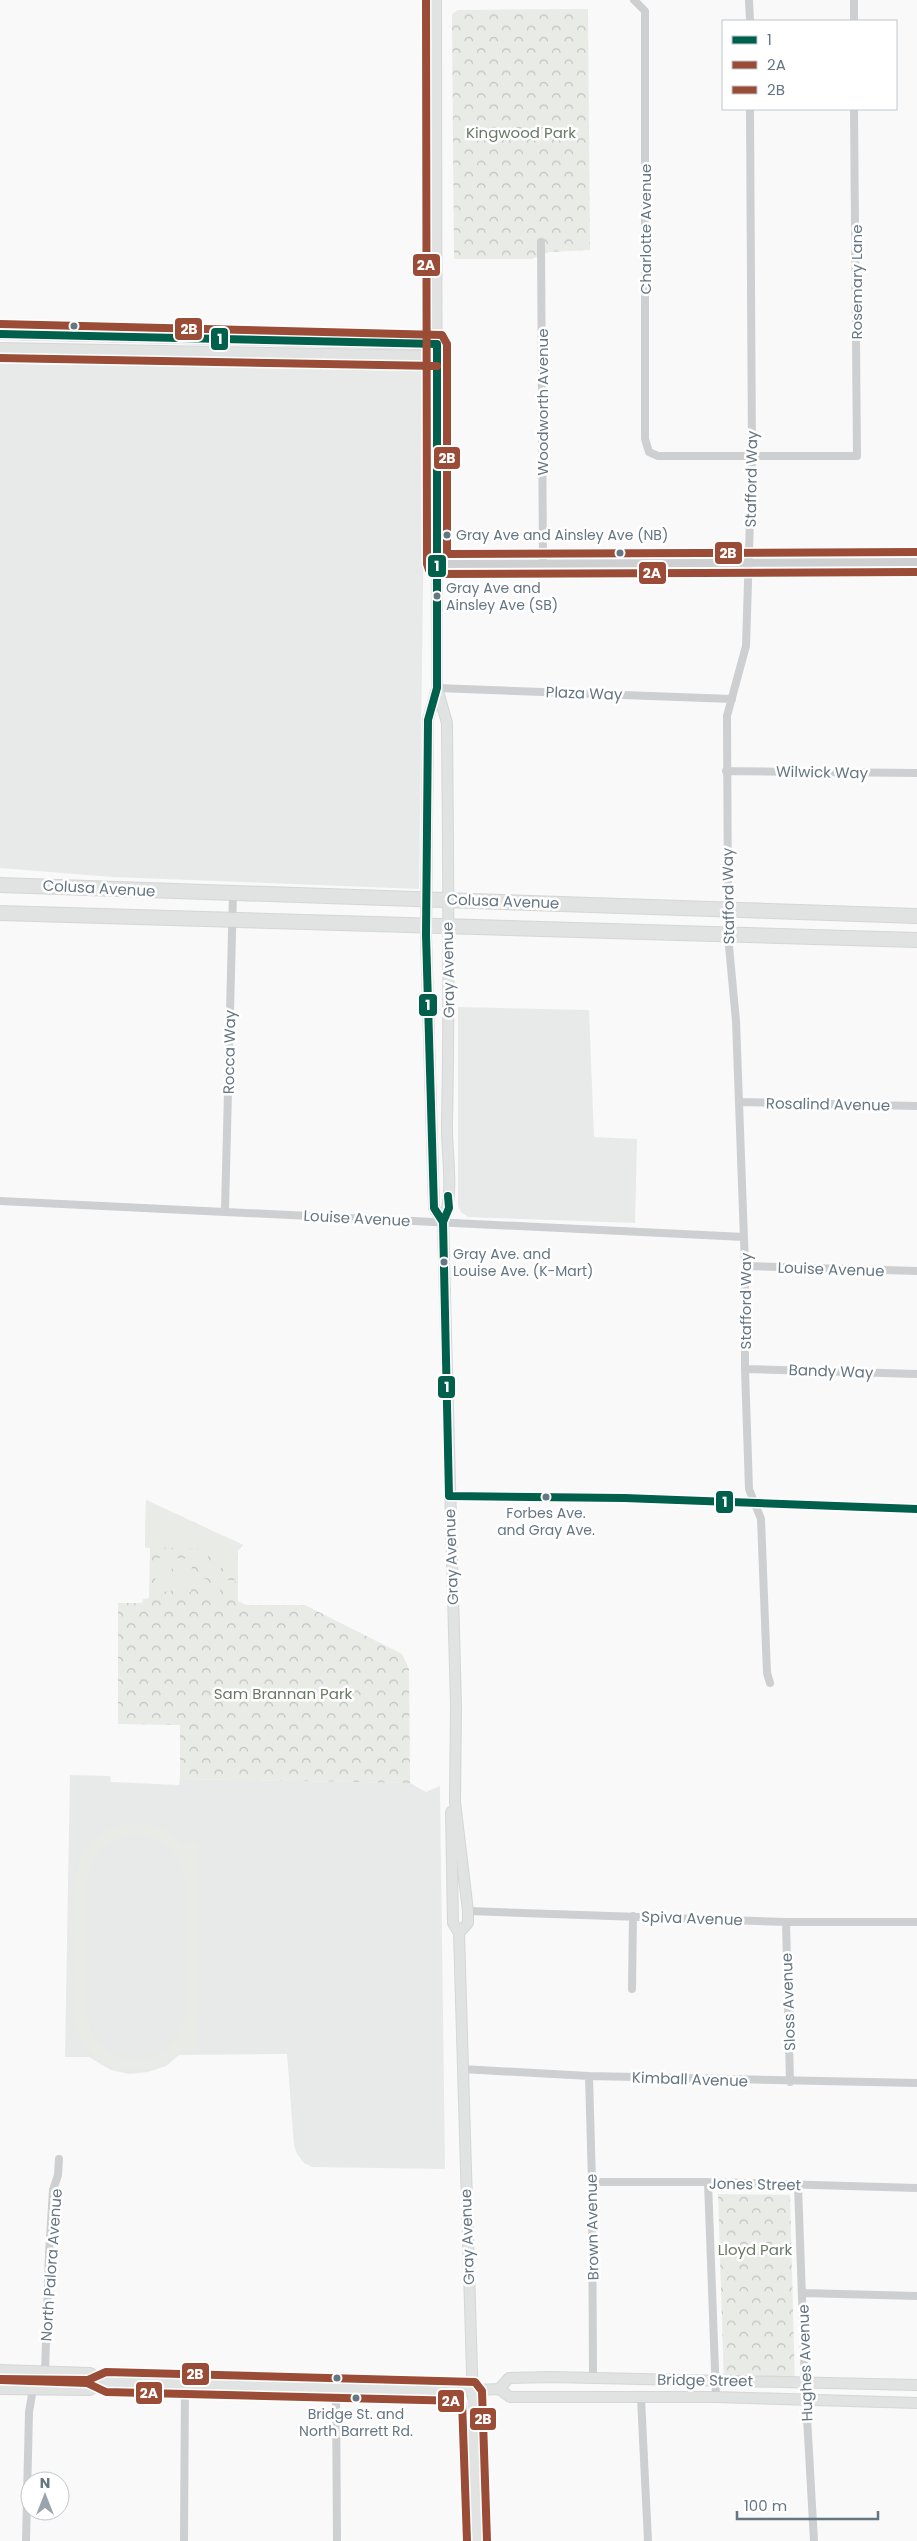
<svg xmlns="http://www.w3.org/2000/svg" width="917" height="2541" font-family="Poppins,sans-serif">
  <style>
    .built { fill: #e8e9e9 }
    .park { fill: url(#park-crowns) }
    .garden { fill: #e8ebe6; fill-rule: evenodd }
    .lines { fill: none; stroke-linecap: round; stroke-linejoin: round }
    .secondary-casing { stroke: #d5d6d7; stroke-width: 12 }
    .highway-casing { stroke: #d5d6d6; stroke-width: 16 }
    .street { stroke: #cecfd0; stroke-width: 8 }
    .secondary { stroke: #e1e2e2; stroke-width: 10 }
    .highway { stroke: #e1e2e2; stroke-width: 14 }
    .bus-1-casing { stroke: #fff; stroke-width: 11 }
    .bus-2-casing { stroke: #fff; stroke-width: 11 }
    .bus-3-casing { stroke: #fff; stroke-width: 11 }
    .bus-1 { stroke: #00604c; stroke-width: 8 }
    .bus-2 { stroke: #9a4c36; stroke-width: 8 }
    .bus-3 { stroke: #9a4c36; stroke-width: 8 }
    .bus-dot { fill: #657683; stroke: #fff; stroke-width: 2 }
    .labels { text-anchor: middle; dominant-baseline: central; stroke-width: 5; stroke-linejoin: round; paint-order: stroke }
    .bus-label { font-size: 14px; fill: #657683; stroke: #fff; text-anchor: start }
    .park-label { font-size: 15px; fill: #687a64; stroke: #fff }
    .street-label { font-size: 15px; fill: #657683; stroke: #fff }
    .line-badge { stroke: #fff; stroke-width: 2 }
    .badge-label { font-size: 14px; text-anchor: middle; font-weight: bold; fill: #fff }
  </style>
  <defs>
    <pattern id="park-crowns" width="20" height="18" patternUnits="userSpaceOnUse" patternTransform="scale(1.25)"><rect width="20" height="18" fill="#e8ebe6"/><path d="M2 6a3 3 0 1 1 6 0M12 15a3 3 0 1 1 6 0" fill="none" stroke="#c0c3c0"/></pattern>
  </defs>
  <rect width="100%" height="100%" fill="#f9f9f9"/>
  <path class="built" d="M0 363 45 365H426L419 889 113 877 0 868Z
    M458 1007 589 1010 594 1137 637 1139 635 1223 468 1217 461 1212 458 1206Z
    M70 1775 110 1776 111 1782 179 1785 180 1779 410 1783 426 1792 440 1786 445 2169 312 2167 304 2163 297 2154 294 2145 287 2054 179 2055 166 2066 148 2072 129 2074 111 2070 89 2057H65Z"/>
  <path class="park" d="M588 9 590 250 549 252 532 259H454L452 14 458 10Z
    M146 1500 243 1545 238 1550V1601L246 1605H305L402 1654 409 1669 410 1783 180 1779V1725L118 1724V1603H142L143 1599 149 1598 150 1548 145 1547Z
    M718 2194 790 2195 795 2386 724 2385Z"/>
  <path class="garden" d="M146 1500 243 1545 238 1550 145 1547Z
    M200 1553H208V1572H199Z
    M213 1554H221V1573L212 1572Z
    M227 1554H236L235 1573H226Z
    M156 1558H172L171 1592 155 1591Z
    M177 1558 192 1559 191 1592H176Z
    M199 1579H207V1598H199Z
    M212 1579H220V1598H211Z
    M226 1580H235L234 1599H226Z
    M127 1823C151 1821 170 1829 185 1847L186 1842 198 1843 196 2051H184V2048C169 2064 149 2073 126 2070 67 2063 74 2003 74 1960 74 1934 74 1909 75 1883 77 1852 96 1830 127 1823ZM136 1834C164 1836 184 1855 186 1884L185 2010C179 2075 91 2075 86 2010L87 1883C89 1855 108 1836 136 1834Z"/>
  <g class="lines">
    <defs>
      <path id="secondary" d="M436 0 437 688 428 720 426 935 434 1208 443 1222
        M0 334 437 344
        M0 348 437 356
        M437 688 447 723C448 856 450 988 447 1121 446 1153 455 1193 443 1222L456 1706 455 1802 468 1911V1923L459 1933
        M451 1812 453 1923 459 1933 477 2541
        M0 2370 90 2373 106 2382
        M0 2385 32 2379 45 2371
        M34 2388 46 2382H68L84 2375
        M0 2389 90 2390 106 2382 455 2391 499 2389 510 2397H716L917 2403
        M499 2389 509 2378 551 2377 917 2385"/>
      <path id="highway" d="M0 885 917 916
        M0 913 917 940"/>
    </defs>
    <use href="#secondary" class="secondary-casing"/>
    <use href="#highway" class="highway-casing"/>
    <path class="street" d="M634 0 645 11V439L649 452 658 456H857L854 109
      M749 0 750 21
      M854 0V21
      M750 109 752 456 746 646 727 716 728 912 729 946 736 1021 745 1266V1369L749 1489 761 1519 767 1673 770 1683
      M541 242 543 563
      M437 564 917 562
      M437 688 732 699
      M726 771 917 773
      M739 1102 917 1106
      M0 1201 744 1237
      M225 1210 233 893
      M745 1266 917 1271
      M745 1369 917 1374
      M449 1496C605 1494 761 1505 917 1509
      M468 1911 786 1922H917
      M786 1922 790 2082
      M632 1989 633 1916
      M462 2069 589 2076 917 2083
      M589 2076 592 2182 593 2378
      M592 2182H708L917 2188
      M708 2182 716 2397
      M798 2185 805 2382 814 2541
      M803 2293 917 2296
      M45 2371 49 2254 53 2190 58 2175 59 2159
      M336 2388 337 2541
      M641 2398 648 2541
      M26 2541 29 2412 33 2389
      M184 2541 185 2384"/>
    <use href="#secondary" class="secondary"/>
    <use href="#highway" class="highway"/>
    <defs>
      <path id="bus-1" d="M0 334 437 344V688L428 720 426 935 434 1208 443 1222
        M448 1196 449 1208 443 1222 449 1496 624 1498 917 1509"/>
      <path id="bus-2" d="M426 0 427 564 429 570 437 574 917 572
        M0 358 437 366
        M0 2380 87 2383 106 2392 462 2401 467 2541"/>
      <path id="bus-3" d="M0 324 442 335 447 344V554L917 552
        M0 2379 88 2380 106 2372 475 2382 482 2391 487 2541"/>
    </defs>
    <use href="#bus-1" class="bus-1-casing"/>
    <use href="#bus-2" class="bus-2-casing"/>
    <use href="#bus-3" class="bus-3-casing"/>
    <use href="#bus-1" class="bus-1"/>
    <use href="#bus-2" class="bus-2"/>
    <use href="#bus-3" class="bus-3"/>
  </g>
  <g class="bus-dot">
    <circle cx="74" cy="326" r="4.5"/>
    <circle cx="447" cy="535" r="4.5"/>
    <circle cx="620" cy="553" r="4.5"/>
    <circle cx="437" cy="596" r="4.5"/>
    <circle cx="444" cy="1262" r="4.5"/>
    <circle cx="546" cy="1497" r="4.5"/>
    <circle cx="337" cy="2378" r="4.5"/>
    <circle cx="356" cy="2398" r="4.5"/>
  </g>
  <g class="labels">
    <g class="bus-label">
      <text x="456" y="535">Gray Ave and Ainsley Ave (NB)</text>
      <text x="446" y="588">Gray Ave and<tspan x="446" dy="17">Ainsley Ave (SB)</tspan></text>
      <text x="453" y="1254">Gray Ave. and<tspan x="453" dy="17">Louise Ave. (K-Mart)</tspan></text>
      <text x="546" y="1513" text-anchor="middle">Forbes Ave.<tspan x="546" dy="17">and Gray Ave.</tspan></text>
      <text x="356" y="2414" text-anchor="middle">Bridge St. and<tspan x="356" dy="17">North Barrett Rd.</tspan></text>
    </g>
    <g class="park-label">
      <text x="521" y="132">Kingwood Park</text>
      <text x="283" y="1693">Sam Brannan Park</text>
      <text x="755" y="2249">Lloyd Park</text>
    </g>
    <g class="street-label">
      <text transform="translate(645 229) rotate(-90)">Charlotte Avenue</text>
      <text transform="translate(856 282) rotate(-90)">Rosemary Lane</text>
      <text transform="translate(542 402) rotate(-90)">Woodworth Avenue</text>
      <text transform="translate(751 479) rotate(-89)">Stafford Way</text>
      <text transform="translate(584 693) rotate(2)">Plaza Way</text>
      <text transform="translate(822 772) rotate(1)">Wilwick Way</text>
      <text transform="translate(99 888) rotate(3)">Colusa Avenue</text>
      <text transform="translate(728 896) rotate(-91)">Stafford Way</text>
      <text transform="translate(503 901) rotate(2)">Colusa Avenue</text>
      <text transform="translate(448 970) rotate(-91)">Gray Avenue</text>
      <text transform="translate(229 1052) rotate(-89)">Rocca Way</text>
      <text transform="translate(828 1104) rotate(1)">Rosalind Avenue</text>
      <text transform="translate(357 1218) rotate(3)">Louise Avenue</text>
      <text transform="translate(831 1269) rotate(2)">Louise Avenue</text>
      <text transform="translate(745 1301) rotate(-90)">Stafford Way</text>
      <text transform="translate(831 1371) rotate(2)">Bandy Way</text>
      <text transform="translate(451 1557) rotate(-92)">Gray Avenue</text>
      <text transform="translate(692 1918) rotate(2)">Spiva Avenue</text>
      <text transform="translate(788 2002) rotate(-92)">Sloss Avenue</text>
      <text transform="translate(690 2079) rotate(2)">Kimball Avenue</text>
      <text transform="translate(755 2184) rotate(1)">Jones Street</text>
      <text transform="translate(592 2227) rotate(-91)">Brown Avenue</text>
      <text transform="translate(467 2237) rotate(-92)">Gray Avenue</text>
      <text transform="translate(51 2265) rotate(-86)">North Palora Avenue</text>
      <text transform="translate(805 2363) rotate(-92)">Hughes Avenue</text>
      <text transform="translate(705 2380) rotate(1)">Bridge Street</text>
    </g>
  </g>
  <g class="line-badge">
    <rect x="412" y="253" width="29" height="24" rx="5" fill="#9a4c36"/>
    <rect x="174" y="317" width="29" height="24" rx="5" fill="#9a4c36"/>
    <rect x="210" y="327" width="19" height="24" rx="5" fill="#00604c"/>
    <rect x="433" y="446" width="28" height="24" rx="5" fill="#9a4c36"/>
    <rect x="714" y="541" width="29" height="24" rx="5" fill="#9a4c36"/>
    <rect x="427" y="554" width="20" height="24" rx="5" fill="#00604c"/>
    <rect x="638" y="561" width="29" height="24" rx="5" fill="#9a4c36"/>
    <rect x="418" y="993" width="20" height="24" rx="5" fill="#00604c"/>
    <rect x="437" y="1375" width="19" height="24" rx="5" fill="#00604c"/>
    <rect x="715" y="1490" width="19" height="24" rx="5" fill="#00604c"/>
    <rect x="181" y="2362" width="29" height="24" rx="5" fill="#9a4c36"/>
    <rect x="135" y="2381" width="28" height="24" rx="5" fill="#9a4c36"/>
    <rect x="437" y="2389" width="28" height="24" rx="5" fill="#9a4c36"/>
    <rect x="469" y="2407" width="28" height="24" rx="5" fill="#9a4c36"/>
  </g>
  <g class="badge-label">
    <text x="426" y="270">2A</text>
    <text x="189" y="334">2B</text>
    <text x="220" y="344">1</text>
    <text x="447" y="463">2B</text>
    <text x="728" y="558">2B</text>
    <text x="437" y="571">1</text>
    <text x="652" y="578">2A</text>
    <text x="428" y="1010">1</text>
    <text x="447" y="1392">1</text>
    <text x="725" y="1507">1</text>
    <text x="195" y="2379">2B</text>
    <text x="149" y="2398">2A</text>
    <text x="451" y="2406">2A</text>
    <text x="483" y="2424">2B</text>
  </g>
  <rect x="722" y="20" width="175" height="90" fill="#ffffff" stroke="#c1c8cd"/>
  <rect x="732" y="36" width="25" height="8" fill="#00604c" stroke="#c1c8cd"/>
  <text x="767" y="45" font-size="15" fill="#657683">1</text>
  <rect x="732" y="61" width="25" height="8" fill="#9a4c36" stroke="#c1c8cd"/>
  <text x="767" y="70" font-size="15" fill="#657683">2A</text>
  <rect x="732" y="86" width="25" height="8" fill="#9a4c36" stroke="#c1c8cd"/>
  <text x="767" y="95" font-size="15" fill="#657683">2B</text>
  <g transform="translate(45 2496)"><circle r="24" fill="#ffffff" stroke="#c1c8cd"/>
  <path d="M0-4L9 19L0 12L-9 19Z" fill="#99a4ac"/>
  <text y="-8" font-size="14" font-weight="bold" text-anchor="middle" fill="#657683">N</text>
  </g>
  <path d="M737 2511v8h141v-8" fill="none" stroke="#657683" stroke-width="2.5"/>
  <text x="744" y="2511" font-size="15" fill="#657683" stroke="#ffffff" stroke-width="4" paint-order="stroke">100 m</text>
</svg>
